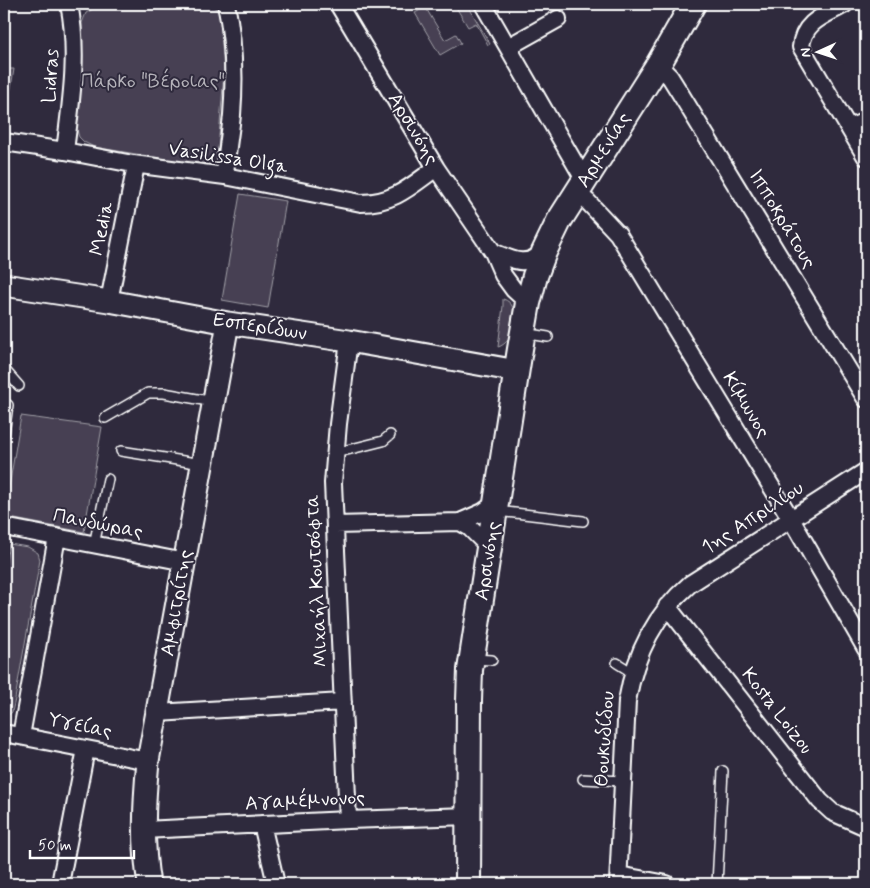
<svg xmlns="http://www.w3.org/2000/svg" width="870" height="888" font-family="Mynerve,sans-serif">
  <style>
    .green { fill: #464152; stroke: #a2a0a8 }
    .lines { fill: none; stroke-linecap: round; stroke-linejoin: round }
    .service-casing { stroke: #fff; stroke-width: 12 }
    .minor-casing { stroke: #fff; stroke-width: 20 }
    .tertiary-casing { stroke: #fff; stroke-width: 25 }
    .secondary-casing { stroke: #fff; stroke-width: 28 }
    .service { stroke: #2f2a3d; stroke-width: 9 }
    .minor { stroke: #2f2a3d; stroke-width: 16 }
    .tertiary { stroke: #2f2a3d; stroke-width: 21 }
    .secondary { stroke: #2f2a3d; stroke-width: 24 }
    .labels { text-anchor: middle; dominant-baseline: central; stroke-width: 4; stroke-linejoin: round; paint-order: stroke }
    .street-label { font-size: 20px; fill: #fff; stroke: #2f2a3d }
    .park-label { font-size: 20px; fill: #b5b3ba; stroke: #2f2a3d }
  </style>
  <rect width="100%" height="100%" fill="#2f2a3d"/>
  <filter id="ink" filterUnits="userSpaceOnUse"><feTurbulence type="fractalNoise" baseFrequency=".02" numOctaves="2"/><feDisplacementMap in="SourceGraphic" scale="10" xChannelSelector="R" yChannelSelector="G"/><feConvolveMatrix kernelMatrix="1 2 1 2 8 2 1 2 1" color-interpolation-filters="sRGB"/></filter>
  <g filter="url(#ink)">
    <path class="green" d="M133 4H212L220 15 224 73 218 150C213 160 207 164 196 164L94 147 84 142 79 137 76 127 81 78 82 23 86 13 98 6Z
      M431 4H437L427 10 445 40 456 34 461 43 440 55 415 13Z
      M454 4H467L490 44 488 45 476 23 468 27Z
      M4 69H14L4 131Z
      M240 194 286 201 268 308 222 300Z
      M503 299C523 304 515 343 498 347L503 306Z
      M21 416 102 427 84 532 4 517Z
      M9 544 28 547 38 553 40 560 15 699 12 712 4 719V573Z"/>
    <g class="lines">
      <defs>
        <path id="service" d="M523 333 548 337
          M4 369 19 386
          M105 418 148 393H164L214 402
          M4 434 8 405
          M121 451 202 464
          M335 453 383 441 390 435
          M497 511 583 521
          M94 545 108 479
          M472 659 492 660
          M617 663 633 673
          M583 779 623 781
          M717 884 723 771"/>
        <path id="minor" d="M338 4 436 168 493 252 503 275 514 290 528 303
          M483 4 585 181
          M845 4C826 15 803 21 801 47L866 157
          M508 47 558 19
          M658 65 670 77 680 93 866 399
          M849 128 866 121
          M4 142 65 151 133 164 225 176 361 203C394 203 411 186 436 168
          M65 151C71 102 79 53 69 4
          M225 176C226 156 230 135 232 115 235 77 234 41 226 4
          M577 193 588 202 618 234 791 519 866 649
          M493 252C513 260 525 268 544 252
          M109 301 136 165
          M460 522 470 528 490 548
          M335 525 460 522 483 512 497 502
          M4 527 185 562
          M667 606 820 801 832 812 866 827
          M157 713 343 702
          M4 733 148 761
          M21 736 57 537
          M348 820 333 483 338 424 349 341
          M262 824 276 884
          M143 830 348 820 469 816
          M619 875 667 884
          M60 884 86 749
          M618 884 627 701C635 655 654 615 690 584L866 471"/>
        <path id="tertiary" d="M4 285 109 301 228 323 349 341 517 371
          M149 884C142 843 144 803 148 761L228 323"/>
        <path id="secondary" d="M468 884 469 701 470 670 520 349 528 303 535 276 544 252 559 221 658 65 693 4"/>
      </defs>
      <use href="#service" class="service-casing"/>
      <use href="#minor" class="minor-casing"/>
      <use href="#tertiary" class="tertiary-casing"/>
      <use href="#secondary" class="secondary-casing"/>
      <use href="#service" class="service"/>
      <use href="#minor" class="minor"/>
      <use href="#tertiary" class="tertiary"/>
      <use href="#secondary" class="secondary"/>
    </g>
  </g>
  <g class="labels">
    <g class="street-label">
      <text transform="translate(51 76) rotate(-87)">Lidras</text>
      <text transform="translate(413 129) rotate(59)">Αρσινόης</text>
      <text transform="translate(604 150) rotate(-58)">Αρμενίας</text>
      <text transform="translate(228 158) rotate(9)">Vasilissa Olga</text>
      <text transform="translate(782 219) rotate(59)">Ιπποκράτους</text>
      <text transform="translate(102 229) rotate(-79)">Media</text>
      <text transform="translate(260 327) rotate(9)">Εσπερίδων</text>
      <text transform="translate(746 405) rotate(59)">Κίμωνος</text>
      <text transform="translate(753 518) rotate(-33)">1ης Απριλίου</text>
      <text transform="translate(98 524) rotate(11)">Πανδώρας</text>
      <text transform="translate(488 561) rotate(-81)">Αρσινόης</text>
      <text transform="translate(317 581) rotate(-93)">Μιχαήλ Κουτσόφτα</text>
      <text transform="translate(177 603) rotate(-80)">Αμφιτρίτης</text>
      <text transform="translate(777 711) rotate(52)">Kosta Loizou</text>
      <text transform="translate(80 726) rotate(11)">Υγείας</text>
      <text transform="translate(605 739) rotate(-86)">Θουκυδίδου</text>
      <text transform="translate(305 801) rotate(-3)">Αγαμέμνονος</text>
    </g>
    <g class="park-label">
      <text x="153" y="81">Πάρκο "Βέροιας"</text>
    </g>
  </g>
  <rect width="870" height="888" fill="none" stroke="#2f2a3d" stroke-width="20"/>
  <rect x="10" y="10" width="850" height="868" fill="none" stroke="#fff" stroke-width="2" filter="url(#ink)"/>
  <g transform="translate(818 52) rotate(267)" stroke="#2f2a3d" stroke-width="4" paint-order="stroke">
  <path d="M0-4L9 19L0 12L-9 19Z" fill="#ffffff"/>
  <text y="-8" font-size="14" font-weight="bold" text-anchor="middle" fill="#ffffff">N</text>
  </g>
  <path d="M30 850v8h104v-8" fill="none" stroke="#ffffff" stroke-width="2.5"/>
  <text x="38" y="850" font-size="15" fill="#ffffff" stroke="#2f2a3d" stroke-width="4" paint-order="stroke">50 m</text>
</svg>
